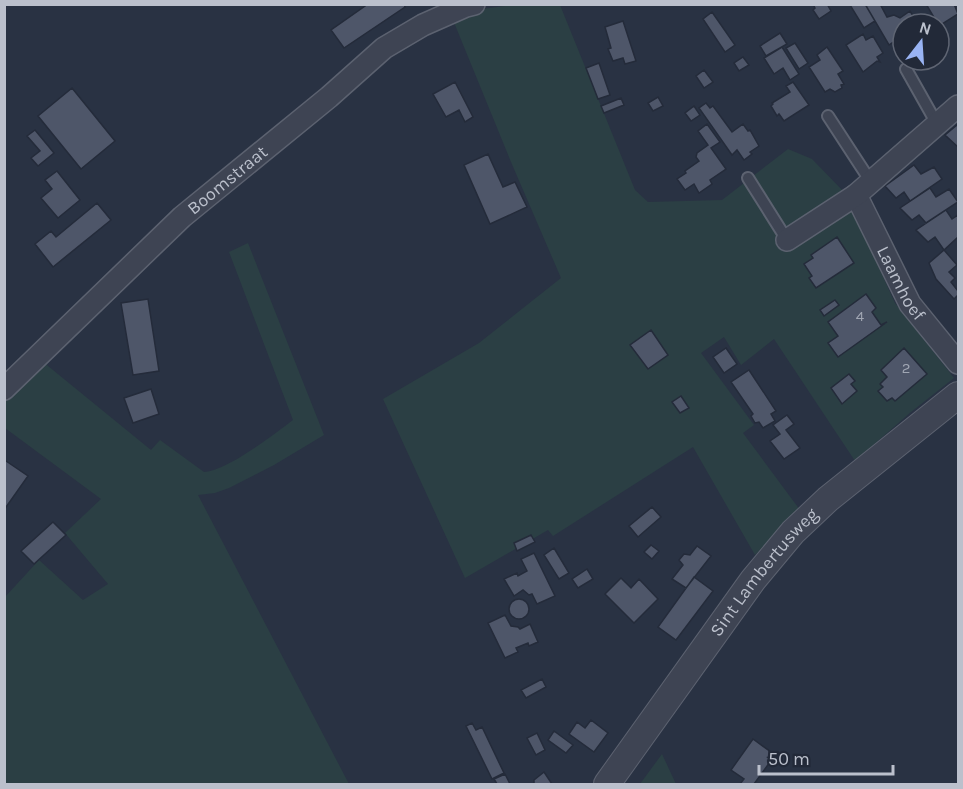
<svg xmlns="http://www.w3.org/2000/svg" width="963" height="789" font-family="Karla,sans-serif">
  <style>
    .green { fill: #2b3f44 }
    .building { fill: #4e5669; stroke: #242b3a; stroke-width: 1.5 }
    .lines { fill: none; stroke-linecap: round; stroke-linejoin: round }
    .service-casing { stroke: #5c6270; stroke-width: 14 }
    .minor-casing { stroke: #5c6270; stroke-width: 24 }
    .tertiary-casing { stroke: #5c6270; stroke-width: 28 }
    .service { stroke: #3e4453; stroke-width: 10 }
    .minor { stroke: #3e4453; stroke-width: 21 }
    .tertiary { stroke: #3e4453; stroke-width: 26 }
    .labels { text-anchor: middle; dominant-baseline: central; stroke-width: 4.5; stroke-linejoin: round; paint-order: stroke }
    .number-label { font-size: 15px; fill: #a0a6b3 }
    .street-label { font-size: 18px; fill: #bbc0cc; stroke: #222938 }
  </style>
  <rect width="100%" height="100%" fill="#293243"/>
  <path class="green" d="M520 4 560 5 635 190 648 202 722 200 788 149 812 159 845 193 895 303 954 378 911 412 855 461 774 339 741 365 724 337 701 353 754 425 743 433 800 510 755 555 693 447 553 536 548 530 465 578 383 399 479 343 561 278 511 162 453 20 482 9Z
    M248 243 324 435 274 465 229 488 215 493 198 495 349 784H5V597L39 560 83 600 108 584 65 533 101 499 5 428V394L37 357 151 450 160 440 204 472C228 470 273 435 293 420L229 252Z
    M662 754 676 784H640Z"/>
  <path class="building" d="M404 4 405 7 344 48 331 30 368 4Z
    M813 4H827L831 11 819 19 813 10 815 8Z
    M865 4H880L887 17 894 15 900 18 910 11 918 24H903V44L899 38 889 45Z
    M865 4 875 21 864 28 850 5Z
    M926 4H954L958 14 939 26Z
    M712 12 735 45 725 52 703 19Z
    M623 21 636 61 625 64 623 58 613 61 608 49 611 48 605 27Z
    M780 33 787 44 766 56 760 46Z
    M863 34 866 40 873 36 883 53 877 57 880 62 877 61 863 72 846 45Z
    M795 43 808 63 799 69 786 48Z
    M782 47 799 74 790 80 783 68 774 74 764 58Z
    M827 47 843 71 838 74 844 84 841 85 842 88 835 92 830 89 825 92 809 67 820 60 817 55Z
    M743 57 749 65 739 71 734 63Z
    M599 63 610 95 598 99 586 68Z
    M704 70 713 82 704 88 696 76Z
    M455 82 473 117 465 122 459 110 446 117 433 94Z
    M793 82 809 105 784 121 779 114 777 116 771 106 773 104 772 103 790 92 786 86Z
    M72 88 115 141 81 169 38 116Z
    M658 97 663 106 653 111 648 103Z
    M621 98 624 105 604 113 601 106Z
    M706 103 710 108 713 106 732 132 743 124 748 131 750 130 759 146 750 152 752 154 744 160 737 150 732 155 699 108Z
    M694 106 700 115 691 121 685 113Z
    M707 124 720 142 711 148 726 169 710 180 712 184 699 193 694 184 685 190 677 179 686 173 685 171 699 161 696 157 697 153 708 145 698 131Z
    M957 125 958 127V147L945 135Z
    M35 130 54 153 38 166 31 158 40 151 27 136Z
    M488 154 503 187 515 182 527 207 490 224 464 165Z
    M914 165 921 174 934 167 942 179 910 201 904 192 896 198 885 186Z
    M57 171 80 200 58 218 41 198 52 189 45 180Z
    M930 188 936 197 949 189 958 202 926 223 919 215 912 220 900 208Z
    M97 203 111 220 53 267 35 244 51 231 56 237Z
    M946 210 952 219 958 215V237L944 250 935 237 928 242 916 230Z
    M837 237 854 263 816 288 809 278 812 276 804 264 813 258 811 255Z
    M944 250 957 265 949 272 955 278 951 282 958 291V295L954 299 936 279 929 263Z
    M866 294 876 308 872 312 881 325 887 322 838 357 828 343 838 336 828 322Z
    M148 299 159 371 133 375 121 303Z
    M835 300 839 305 824 316 820 310Z
    M651 330 668 355 648 369 630 345Z
    M726 348 737 364 724 373 713 357Z
    M904 348 927 374 895 401 892 398 887 401 878 391 883 387 880 384 887 377 881 370Z
    M749 370 776 411 771 414 775 421 763 428 759 422 755 423 751 416 753 414 731 382Z
    M849 374 855 381 851 384 857 391 842 404 831 388Z
    M151 389 159 414 133 423 124 398Z
    M681 396 689 408 680 413 672 402Z
    M787 415 794 424 786 430 800 448 784 459 770 441 780 434 773 425Z
    M6 461 28 476 4 510V463Z
    M652 507 661 517 638 537 629 526Z
    M53 522 66 535 34 564 21 551Z
    M531 535 535 542 517 551 514 543Z
    M651 545 659 551 652 559 644 552Z
    M697 546 711 556 686 588 672 579 683 565 679 560 684 554 690 555Z
    M554 548 569 573 559 579 544 555Z
    M534 553 555 596 537 604 532 594 529 595 523 590 514 596 504 579 517 573 518 576 527 571 521 559Z
    M587 569 593 579 578 588 572 579Z
    M694 577 713 591 676 640 658 627Z
    M621 578 631 588 639 579 658 599 634 623 605 594Z
    M509 609a10 10 0 1 1 20 0a10 10 0 1 1-20 0Z
    M505 615 511 626 518 627 520 629 530 624 538 642 529 646 528 643 516 648 518 652 505 658 488 623Z
    M542 679 546 687 526 698 521 690Z
    M591 720 608 733 594 752 569 734 577 722 585 728Z
    M472 723 476 730 482 727 504 773 492 779 466 726Z
    M554 731 573 745 566 753 548 740Z
    M537 733 545 750 536 755 527 738Z
    M753 739 775 755 754 784H740L744 779 731 770Z
    M544 772 552 784H534V780Z
    M505 774 510 784H497L494 779Z"/>
  <g class="lines">
    <defs>
      <path id="service" d="M906 69 937 124
        M828 116 871 182
        M748 178 787 240"/>
      <g id="minor">
        <path id="s1" d="M856 195 910 304 958 363"/>
        <path d="M787 240 856 195 958 106"/>
        <path id="s2" d="M4 389 182 217 329 97 384 48 423 25 466 6 474 4"/>
      </g>
      <g id="tertiary">
        <path id="s3" d="M607 784 753 580 793 532 828 499 958 395"/>
      </g>
    </defs>
    <use href="#service" class="service-casing"/>
    <use href="#minor" class="minor-casing"/>
    <use href="#tertiary" class="tertiary-casing"/>
    <use href="#service" class="service"/>
    <use href="#minor" class="minor"/>
    <use href="#tertiary" class="tertiary"/>
  </g>
  <g class="labels">
    <g class="number-label">
      <text x="860" y="316">4</text>
      <text x="906" y="368">2</text>
    </g>
    <g class="street-label">
      <text stroke="none"><textPath href="#s2" startOffset="306">Boomstraat</textPath></text>
      <text stroke="none"><textPath href="#s1" startOffset="99">Laamhoef</textPath></text>
      <text stroke="none"><textPath href="#s3" startOffset="264">Sint Lambertusweg</textPath></text>
    </g>
  </g>
  <rect width="963" height="789" fill="none" stroke="#bbc0cc" stroke-width="12"/>
  <g transform="translate(921 42) rotate(17)"><circle r="28" fill="#222938" stroke="#5f6573" stroke-width="1.5"/>
  <path d="M0-4.5L10 22L0 15L-10 22Z" fill="#99b3f3"/>
  <text y="-9" font-size="16" font-weight="bold" text-anchor="middle" fill="#bbc0cc">N</text>
  </g>
  <path d="M759 765v9h134v-9" fill="none" stroke="#bbc0cc" stroke-width="3"/>
  <text x="768" y="765" font-size="18" fill="#bbc0cc" stroke="#222938" stroke-width="4.5" paint-order="stroke">50 m</text>
</svg>
